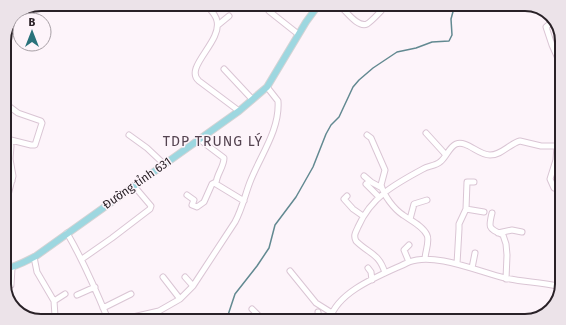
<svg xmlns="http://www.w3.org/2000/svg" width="566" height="325" font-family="'Fira Sans',sans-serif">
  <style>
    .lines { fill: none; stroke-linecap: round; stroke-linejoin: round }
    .stream { stroke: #628991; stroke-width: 1.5 }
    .minor-casing { stroke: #dac5d4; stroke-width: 7 }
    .major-casing { stroke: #d4d3d4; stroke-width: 8 }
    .path { stroke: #afa7ad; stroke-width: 1; stroke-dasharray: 1 3; stroke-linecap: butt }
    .minor { stroke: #fff; stroke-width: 5 }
    .major { stroke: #9dd7e0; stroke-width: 6 }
    .labels { text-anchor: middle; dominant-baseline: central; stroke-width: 3; stroke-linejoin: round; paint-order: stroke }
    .street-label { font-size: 12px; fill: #292127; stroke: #fdf4fa }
    .quarter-label { font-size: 14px; letter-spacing: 1px; fill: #544350; stroke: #fdf4fa }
    .rim { fill: none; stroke: #292127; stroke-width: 2 }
  </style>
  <rect width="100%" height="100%" fill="#fdf4fa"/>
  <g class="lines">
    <path class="stream" d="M227 318 235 294 257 266 269 248 275 225 296 197 313 167 326 134 331 125 339 117 353 87 359 80 373 68 397 52 416 48 432 42 449 41 452 35 451 19 454 8"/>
    <defs>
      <path id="minor" d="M207 6C211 10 216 15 217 21 222 42 183 68 199 81L239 111
        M341 7C347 12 358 28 367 24 372 21 377 15 381 11
        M269 11 298 34
        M552 22 546 27 552 45 561 65
        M218 25 229 16
        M556 54 562 51
        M224 69 252 99
        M6 104 18 113 41 121 42 123 35 145H31L7 139
        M426 133 446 155
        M129 135 147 148 164 164
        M367 135 371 138 385 170 381 185C384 196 394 209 403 215 410 220 423 226 427 235 430 241 425 252 425 259
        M4 137 10 142 11 146 10 159 13 176 4 210
        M199 139 224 158C224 167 216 175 216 184L244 201
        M557 146 556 160 550 179 554 188 559 190
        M4 176 12 181
        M364 176 371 182 382 188
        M366 184 379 197
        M187 195 194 200 192 205 197 207 204 202 212 184 216 182
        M347 196 344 199 353 209 363 216
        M466 209 484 212
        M492 213C488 229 489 228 503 235L506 244 507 255 506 279
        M410 219 414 204 427 200
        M67 233C83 260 95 288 107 317
        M498 233 512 230 522 232
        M34 257 37 272 54 301 55 316
        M82 259 112 238 150 209 151 206 134 186
        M409 262 404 250 409 245
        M457 264 459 229V224L466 209 467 182H474
        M368 268 371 272 372 280
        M472 268 475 253
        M290 271 316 303 332 313
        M385 273C379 253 369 254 356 241 353 235 356 232 358 227 371 197 395 184 423 169 428 166 435 166 440 162 446 158 449 147 456 144 467 140 478 155 490 155 502 155 509 144 520 141L541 146H557L560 140
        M163 277 180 299
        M185 277 193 286
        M11 285 12 268
        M77 295 95 287
        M54 301 65 294
        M103 308 131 294
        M252 309 261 318
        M318 312 319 319
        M133 317 159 311 180 299 193 286 235 222C242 209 245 195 250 182 260 156 280 130 278 101L267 87
        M330 319C338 290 384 274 409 262 435 252 479 272 505 278 522 282 540 282 557 286"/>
      <path id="major" d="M4 269C16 267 26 261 36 256L239 111 267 87 306 22 317 7"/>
    </defs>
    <use href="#minor" class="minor-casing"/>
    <use href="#major" class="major-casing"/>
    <path class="path" d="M554 290 557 302"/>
    <use href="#minor" class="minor"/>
    <use href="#major" class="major"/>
  </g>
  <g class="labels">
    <g class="street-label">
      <text transform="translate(137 183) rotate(-35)">Đường tỉnh 631</text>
    </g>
    <g class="quarter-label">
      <text x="213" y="141">TDP TRUNG LÝ</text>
    </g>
  </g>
  <path d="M0 0H566V325H0ZM41 11H525A30 30 0 0 1 555 41V284A30 30 0 0 1 525 314H41A30 30 0 0 1 11 284V41A30 30 0 0 1 41 11Z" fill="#ece3e9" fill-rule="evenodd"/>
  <path class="rim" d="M41 11H525A30 30 0 0 1 555 41V284A30 30 0 0 1 525 314H41A30 30 0 0 1 11 284V41A30 30 0 0 1 41 11Z"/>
  <g transform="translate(32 32)"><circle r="19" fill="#fdf4fa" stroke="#a8a0a6"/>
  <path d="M0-3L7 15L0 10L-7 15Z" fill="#29727b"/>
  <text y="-6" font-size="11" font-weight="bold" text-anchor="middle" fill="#292127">B</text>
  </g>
</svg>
